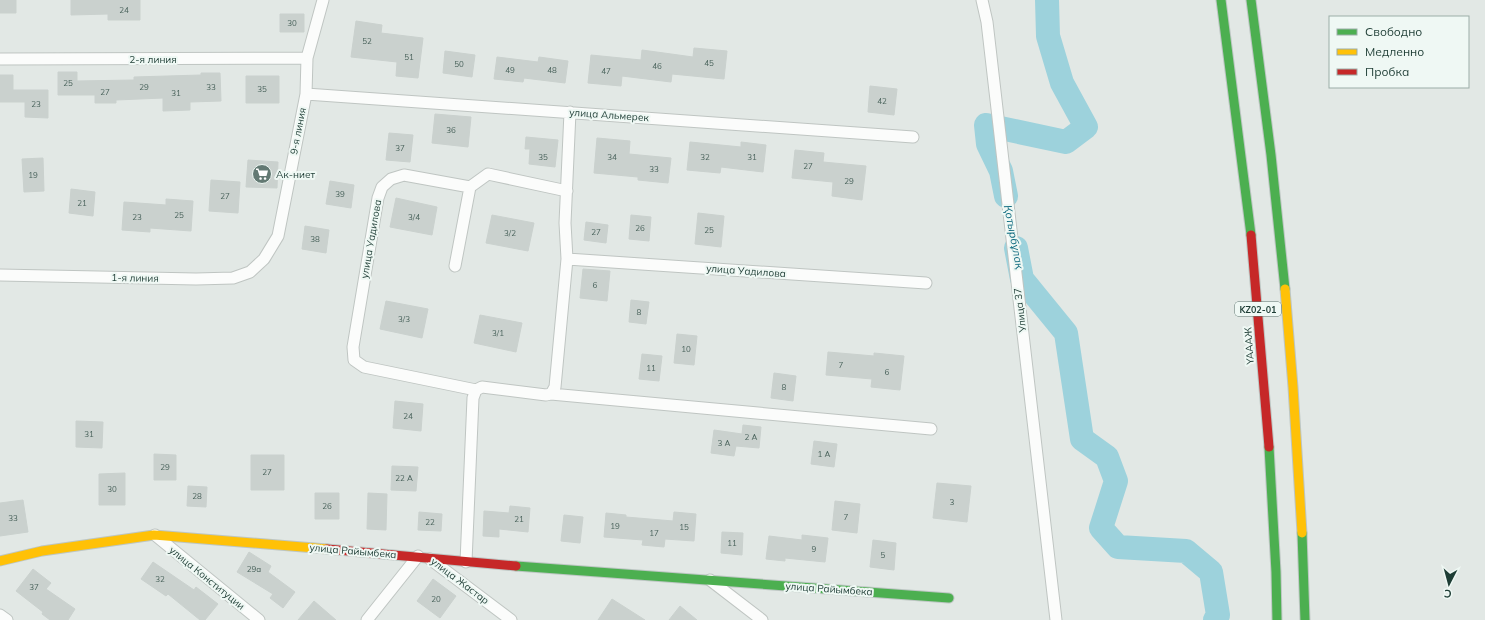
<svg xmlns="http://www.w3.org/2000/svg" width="1485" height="620" font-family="Mulish,sans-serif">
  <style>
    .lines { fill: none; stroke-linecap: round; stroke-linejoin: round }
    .river { stroke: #9dd2dc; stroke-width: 24 }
    .building { fill: #cad1ce; stroke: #cad1ce }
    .street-casing { stroke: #bfc5c2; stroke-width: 13 }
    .fast-casing { stroke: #bdc6c3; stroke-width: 11 }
    .slow-casing { stroke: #bdc6c3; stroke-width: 11 }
    .jam-casing { stroke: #bdc6c3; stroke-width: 11 }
    .street { stroke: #fbfcfb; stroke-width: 11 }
    .fast { stroke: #4caf50; stroke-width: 9 }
    .slow { stroke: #ffc107; stroke-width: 9 }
    .jam { stroke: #c62828; stroke-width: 9 }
    .labels { text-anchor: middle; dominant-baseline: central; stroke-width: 4; stroke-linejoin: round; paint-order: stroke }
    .number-label { font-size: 8px; fill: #4a635c }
    .shield { fill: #eff8f4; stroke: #5d756e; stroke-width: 1 }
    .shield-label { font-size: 9px; font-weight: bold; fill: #1e3d35 }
    .street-label { font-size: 10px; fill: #1e3d35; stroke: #eff8f4 }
    .poi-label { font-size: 10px; fill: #1e3d35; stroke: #eff8f4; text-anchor: start }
    .water-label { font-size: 11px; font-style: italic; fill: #126c80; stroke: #eff8f4 }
  </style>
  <rect width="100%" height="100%" fill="#e2e8e5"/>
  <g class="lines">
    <path class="river" d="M1006 196 1001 171 988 144 986 125 1066 142 1086 127 1062 83 1048 36 1047 0
      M1016 248 1022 279 1066 333 1082 439 1107 457 1116 481 1101 528 1118 547 1186 551 1211 572 1218 615 1215 620"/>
  </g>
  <path class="building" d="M0 0H16V13H0Z
    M71 0H140V20H108V14L71 15Z
    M280 14H304V32H280Z
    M356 21 382 25 381 33 423 38 418 78 396 76 397 62 351 57Z
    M694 48 727 51 724 79 672 74 671 82 622 76 621 86 588 83 591 55 641 60 642 50 693 57Z
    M445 51 475 55 472 77 443 73Z
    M497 57 538 62 539 57 568 61 565 83 524 78 523 82 494 79Z
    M58 72H77V81L134 80V77L201 75V73H220L221 101 190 102V110L163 111V98L116 100V103H95V95H58Z
    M0 75H13V90H48V118L25 117V102H0Z
    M246 76H279V103H246Z
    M870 86 897 89 894 115 868 112Z
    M435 114 471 117 468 147 432 143Z
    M389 133 413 135 410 162 386 160Z
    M526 137 558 140 555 167 529 164 530 149H525Z
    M597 138 630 141 629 154 671 158 668 183 638 180V177L594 173Z
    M690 142 741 147V142L766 145 763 172 721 167 720 173 687 170Z
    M795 150 824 153 823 162 866 166 862 200 832 196 833 182 792 178Z
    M43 158 44 191 24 192 22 159Z
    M248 160 278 162 277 188 246 187Z
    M211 180 240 182 238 213 209 211Z
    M330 181 354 185 351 208 326 204Z
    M71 189 95 192 93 216 69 213Z
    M396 198 437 207 432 235 390 227Z
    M166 199 193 201 191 231 150 228V232L122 230 124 202 166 205Z
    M698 213 724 216 721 247 695 244Z
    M492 215 534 223 528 251 486 243Z
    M631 215 651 217 649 241 629 239Z
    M586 222 608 225 606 243 584 240Z
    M305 226 329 230 326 253 302 249Z
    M583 269 610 271 607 301 580 298Z
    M631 300 649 302 646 324 629 322Z
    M386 301 428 309 422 338 380 329Z
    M480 315 522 323 516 352 474 343Z
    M677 334 697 336 694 365 674 363Z
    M828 352 874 356V353L904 356 900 390 871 387 872 379 826 375Z
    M642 354 662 356 659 381 639 379Z
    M774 373 796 376 793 401 771 398Z
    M395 401 423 404 421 431 393 428Z
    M76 421 103 422 102 448 76 447Z
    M743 425 761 427 759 448 736 446 734 456 711 453 714 430 742 434Z
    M814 441 837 444 834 467 811 464Z
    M154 454 176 455V480H154Z
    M251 455H284V490H251Z
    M392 466 418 467 416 491 391 490Z
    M125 473V505H99V474Z
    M937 483 971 486 967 522 933 518Z
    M188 486 207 487 206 507 187 506Z
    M315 493H339V519H315Z
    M368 493 387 494 386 530 367 529Z
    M23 500 28 532 0 536V503Z
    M835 501 860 504 857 533 832 530Z
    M510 506 530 508 528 532 499 529V537L483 536 484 511 509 513Z
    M419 512 442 514 441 531 418 530Z
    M674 512 696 514 694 541 665 539 664 547 642 545 643 540 604 537 606 513 626 515V517L673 521Z
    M564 515 583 517 580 543 561 541Z
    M722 532 743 533 742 555 721 553Z
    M802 535 828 538 825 562 785 558V561L766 559 769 536 802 540Z
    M873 540 896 543 894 570 870 567Z
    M249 552 271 566 268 572 295 592 283 608 270 598 273 594 237 572Z
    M153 562 194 590 196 587 218 604 205 620H200L168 594 166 596 141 579Z
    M33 569 51 583 46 589 75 609 68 620H50L42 614 43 612 16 591Z
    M433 579 456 596 440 618 417 601Z
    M612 599 645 620H598Z
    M314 601 336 620H298Z
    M680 606 697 620H669Z"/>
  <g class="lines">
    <defs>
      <path id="street" d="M982 0 987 22 1056 620
        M0 59 307 58
        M306 94 913 137
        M567 259 926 283
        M455 266 470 187
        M0 275 196 279 233 278 250 272 264 259 278 236 306 94 307 58 323 0
        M476 390 364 367 354 360 353 347 378 198 382 187 391 179 404 175 470 187 488 174 567 191
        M551 394 931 429
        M155 535 259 620
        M430 559 511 620
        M466 562 473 398 476 390 482 387 546 395 551 394 555 387 567 259 565 223 570 112
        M710 580 762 620
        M0 615 7 620
        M367 620 418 556"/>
      <path id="fast" d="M1221 0 1251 235
        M1251 0 1271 155 1285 289
        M1269 447 1276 572 1277 620
        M1302 533 1305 620
        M516 566 949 598"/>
      <path id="slow" d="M1285 289 1293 387 1302 533
        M0 561 42 551 154 535 327 549"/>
      <path id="jam" d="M1251 235 1269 447
        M327 549 516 566"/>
    </defs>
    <use href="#street" class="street-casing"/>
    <use href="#fast" class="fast-casing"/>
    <use href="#slow" class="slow-casing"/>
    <use href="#jam" class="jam-casing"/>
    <use href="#street" class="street"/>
    <use href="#fast" class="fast"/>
    <use href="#slow" class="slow"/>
    <use href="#jam" class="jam"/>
  </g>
  <defs>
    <symbol id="supermarket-disc" viewBox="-11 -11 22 22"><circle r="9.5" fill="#637973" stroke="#eff8f4"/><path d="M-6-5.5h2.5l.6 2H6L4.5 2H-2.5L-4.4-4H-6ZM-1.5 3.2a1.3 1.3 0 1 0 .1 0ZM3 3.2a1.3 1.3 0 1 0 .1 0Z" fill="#fff"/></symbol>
  </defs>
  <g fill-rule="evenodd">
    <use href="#supermarket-disc" x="251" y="163" width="22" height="22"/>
  </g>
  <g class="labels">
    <g class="number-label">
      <text x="124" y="10">24</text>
      <text x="292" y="23">30</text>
      <text x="367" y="41">52</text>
      <text x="409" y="57">51</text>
      <text x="709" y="63">45</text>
      <text x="459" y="64">50</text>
      <text x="657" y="66">46</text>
      <text x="510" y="70">49</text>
      <text x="552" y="70">48</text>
      <text x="606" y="71">47</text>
      <text x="68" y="83">25</text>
      <text x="144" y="87">29</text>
      <text x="211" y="87">33</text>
      <text x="262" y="89">35</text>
      <text x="105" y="92">27</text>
      <text x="176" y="93">31</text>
      <text x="882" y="101">42</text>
      <text x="36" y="104">23</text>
      <text x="451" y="130">36</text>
      <text x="400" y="148">37</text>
      <text x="543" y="157">35</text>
      <text x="612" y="157">34</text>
      <text x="705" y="157">32</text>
      <text x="752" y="157">31</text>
      <text x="808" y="166">27</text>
      <text x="654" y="169">33</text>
      <text x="33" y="175">19</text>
      <text x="849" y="181">29</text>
      <text x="340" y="194">39</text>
      <text x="225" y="196">27</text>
      <text x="82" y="203">21</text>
      <text x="179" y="215">25</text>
      <text x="137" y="217">23</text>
      <text x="414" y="217">3/4</text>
      <text x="640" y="228">26</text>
      <text x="709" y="230">25</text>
      <text x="596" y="232">27</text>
      <text x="510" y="233">3/2</text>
      <text x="315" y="239">38</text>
      <text x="595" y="285">6</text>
      <text x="639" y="312">8</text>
      <text x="404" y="319">3/3</text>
      <text x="498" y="333">3/1</text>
      <text x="686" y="349">10</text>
      <text x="841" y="365">7</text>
      <text x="651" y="368">11</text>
      <text x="887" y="372">6</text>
      <text x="784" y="387">8</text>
      <text x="408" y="416">24</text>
      <text x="89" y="434">31</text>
      <text x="751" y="437">2 А</text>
      <text x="724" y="443">3 А</text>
      <text x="824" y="454">1 А</text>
      <text x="165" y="467">29</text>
      <text x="267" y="472">27</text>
      <text x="404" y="478">22 А</text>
      <text x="112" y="489">30</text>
      <text x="197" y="496">28</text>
      <text x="952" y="502">3</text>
      <text x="327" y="506">26</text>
      <text x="846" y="517">7</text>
      <text x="13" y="518">33</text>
      <text x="519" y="519">21</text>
      <text x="430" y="522">22</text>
      <text x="615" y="526">19</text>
      <text x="684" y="527">15</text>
      <text x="654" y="533">17</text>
      <text x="732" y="543">11</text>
      <text x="814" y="549">9</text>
      <text x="883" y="555">5</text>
      <text x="254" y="569">29а</text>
      <text x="160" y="579">32</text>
      <text x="34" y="587">37</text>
      <text x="436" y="599">20</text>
    </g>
    <rect class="shield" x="1235" y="302" width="46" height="14" rx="3"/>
    <g class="shield-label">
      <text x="1258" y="309">KZ02-01</text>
    </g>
    <g class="street-label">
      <text x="153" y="59">2-я линия</text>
      <text transform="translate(609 115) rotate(4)">улица Альмерек</text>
      <text transform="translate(298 131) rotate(-79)">9-я линия</text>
      <text transform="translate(371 239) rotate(-80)">улица Уадилова</text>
      <text transform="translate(746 271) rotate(4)">улица Уадилова</text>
      <text transform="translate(135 278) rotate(1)">1-я линия</text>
      <text transform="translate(1020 310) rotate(-97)">Улица 37</text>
      <text transform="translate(1249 346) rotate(-94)">ҮАААЖ</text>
      <text transform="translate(353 551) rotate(5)">улица Райымбека</text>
      <text transform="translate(207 578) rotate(39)">улица Конституции</text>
      <text transform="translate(460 581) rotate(37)">улица Жастар</text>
      <text transform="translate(829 589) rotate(4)">улица Райымбека</text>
    </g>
    <g class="poi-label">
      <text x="276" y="174">Ак-ниет</text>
    </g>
    <g class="water-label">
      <text transform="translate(1014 237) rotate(79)">Қотырбұлақ</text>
    </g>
  </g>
  <rect x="1329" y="16" width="140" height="72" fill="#eff8f4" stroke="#9bada8"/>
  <rect x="1337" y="29" width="20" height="6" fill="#4caf50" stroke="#9bada8"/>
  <text x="1365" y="36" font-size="12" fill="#1e3d35">Свободно</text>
  <rect x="1337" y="49" width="20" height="6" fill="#ffc107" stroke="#9bada8"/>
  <text x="1365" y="56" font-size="12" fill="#1e3d35">Медленно</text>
  <rect x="1337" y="69" width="20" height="6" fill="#c62828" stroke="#9bada8"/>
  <text x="1365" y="76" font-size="12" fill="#1e3d35">Пробка</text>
  <g transform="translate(1449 584) rotate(186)" stroke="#eff8f4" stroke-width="3" paint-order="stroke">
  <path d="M0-3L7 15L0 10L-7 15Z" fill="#1e3d35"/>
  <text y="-6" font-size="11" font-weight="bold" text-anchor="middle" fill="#1e3d35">С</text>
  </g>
</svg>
